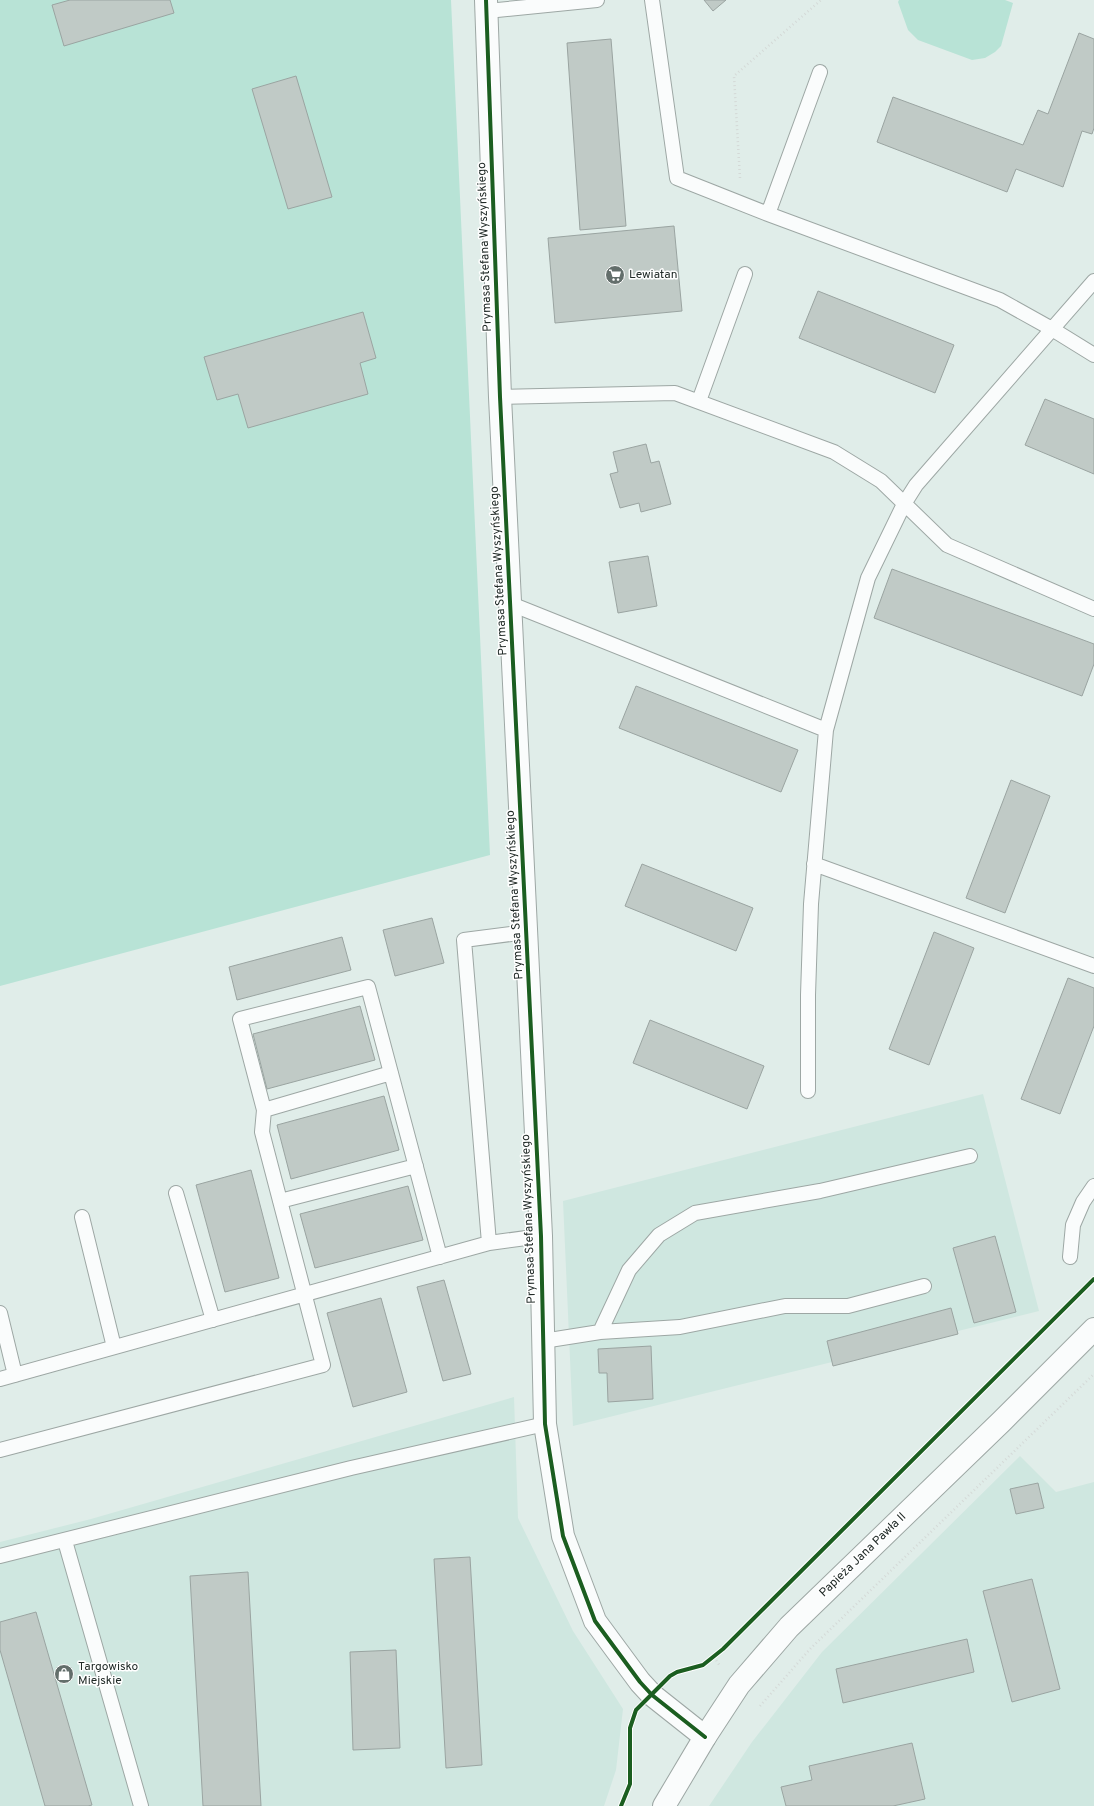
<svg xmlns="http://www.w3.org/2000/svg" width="1094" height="1806" font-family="Overpass,sans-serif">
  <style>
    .built { fill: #cfe7e0 }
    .green { fill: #b8e3d6 }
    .building { fill: #c0cac6; stroke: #9aa4a1 }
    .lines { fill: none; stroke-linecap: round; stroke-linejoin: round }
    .lane-casing { stroke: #9da7a4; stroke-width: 16 }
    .street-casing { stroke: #9da7a4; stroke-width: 24 }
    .secondary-casing { stroke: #9da7a4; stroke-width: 24 }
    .path { stroke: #d4d9d7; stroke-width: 2.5; stroke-dasharray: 1 3; stroke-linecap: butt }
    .lane { stroke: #fafcfc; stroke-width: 14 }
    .street { stroke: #fafcfc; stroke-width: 22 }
    .secondary { stroke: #fafcfc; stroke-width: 22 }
    .cycleway-casing { stroke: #fff; stroke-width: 6 }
    .cycleway { stroke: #1b5e20; stroke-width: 4 }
    .labels { text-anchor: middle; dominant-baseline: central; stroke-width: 3; stroke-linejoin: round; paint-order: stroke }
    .street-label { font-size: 12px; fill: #202a27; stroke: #fff }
    .poi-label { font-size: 12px; fill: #202a27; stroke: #fff; text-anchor: start }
  </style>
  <rect width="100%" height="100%" fill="#e0ede9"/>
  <path class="built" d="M983 1094 1039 1311 573 1426 563 1201Z
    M514 1397 518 1518 573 1631 623 1709 616 1770 604 1806H0V1542L91 1519Z
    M1020 1456 1056 1492 1094 1482V1806H709L752 1742 822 1652Z"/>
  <path class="green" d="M0 0H451L490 855 0 986Z
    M899 0H1005L1013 3 1001 46 995 52 985 58 972 60 918 40 908 30 898 2Z"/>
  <path class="building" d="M70 0H170L174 13 64 46 52 5Z
    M704 0H726L713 11Z
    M1079 33 1094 39V128L1092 134 1082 131 1063 187 1016 169 1007 192 877 142 893 97 1023 145 1038 110 1048 114Z
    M611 39 626 226 580 230 567 43Z
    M296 76 332 197 288 209 252 89Z
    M674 226 682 311 555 323 548 238Z
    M818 291 954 345 935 393 799 338Z
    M363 312 376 358 360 363 368 394 248 428 238 394 217 400 204 357Z
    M1045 399 1094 419V474L1025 445Z
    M646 444 651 463 659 461 671 504 641 512 639 503 620 508 610 474 618 472 613 452Z
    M648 556 657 606 618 613 609 562Z
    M892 569 1094 644V664L1082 696 874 618Z
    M636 686 798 750 781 792 619 728Z
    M1011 780 1050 796 1005 913 966 898Z
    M642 864 753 908 736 951 625 906Z
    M432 918 444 963 395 976 383 930Z
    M934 932 974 948 929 1065 889 1049Z
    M342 937 351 970 237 1000 229 967Z
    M1068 978 1094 988V1026L1060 1114 1021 1099Z
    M360 1006 375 1060 267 1089 253 1034Z
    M650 1020 764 1066 747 1109 633 1063Z
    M384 1096 399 1150 291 1179 277 1125Z
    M251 1170 279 1278 225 1292 196 1185Z
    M408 1186 423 1240 315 1268 300 1214Z
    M995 1236 1016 1312 974 1323 953 1248Z
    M444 1280 471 1374 443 1381 417 1287Z
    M381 1298 407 1392 353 1407 327 1313Z
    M951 1308 958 1334 833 1366 827 1341Z
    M651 1346 653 1399 608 1402 607 1373H599L598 1349Z
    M1038 1483 1044 1508 1016 1514 1010 1489Z
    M470 1557 482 1765 446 1768 434 1559Z
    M248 1572 261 1806H203L190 1576Z
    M1032 1579 1060 1689 1012 1702 983 1591Z
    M36 1612 92 1805 88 1806H45L0 1650V1622Z
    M967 1639 974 1672 843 1703 836 1669Z
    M396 1650 400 1748 353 1750 350 1652Z
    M912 1743 925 1799 893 1806H786L781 1787 812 1780 809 1766Z"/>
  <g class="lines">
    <defs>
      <path id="lane" d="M652 0 677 178 768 214 1000 300 1052 329 1094 355
        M487 11 597 0
        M768 214 820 72
        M500 397 675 393 834 452 881 481 947 545 1094 609
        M699 401 745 274
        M511 604 826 730
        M814 864 1094 966
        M808 1091V995L811 904 826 730 868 578 904 504 916 485 1094 281
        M264 1110 391 1073
        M176 1193 213 1320
        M280 1201 416 1166
        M82 1217 114 1347
        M489 1243 464 940 526 932
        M1070 1257 1073 1225 1083 1202 1094 1186
        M0 1313 15 1375
        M600 1332 629 1270 659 1235 695 1213 820 1191 970 1156
        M543 1341 600 1332 680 1327 785 1306H848L924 1286
        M0 1379 489 1243 541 1236
        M0 1450 323 1365 262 1132 264 1110 240 1019 368 987 440 1257
        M65 1541 141 1806
        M0 1556 351 1468 545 1424"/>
      <path id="street" d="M486 0 500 397 541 1236 545 1424 563 1536 595 1621 640 1682 652 1695 705 1737"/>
      <path id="secondary" d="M664 1806 705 1737 739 1685 789 1627 1002 1421 1094 1329"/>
    </defs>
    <use href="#lane" class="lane-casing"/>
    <use href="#street" class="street-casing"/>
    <use href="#secondary" class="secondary-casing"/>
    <path class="path" d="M740 178 734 76 821 0
      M714 1657 720 1666
      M760 1706 811 1648 1094 1374"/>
    <use href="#lane" class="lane"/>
    <use href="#street" class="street"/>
    <use href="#secondary" class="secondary"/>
    <defs>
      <path id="cycleway" d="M486 0 500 397 541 1236 545 1424 563 1536 595 1621 640 1682 652 1695 705 1737
        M621 1806 630 1784V1728L636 1710 670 1676 677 1672 703 1665 723 1649 1094 1279"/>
    </defs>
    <use href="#cycleway" class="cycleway-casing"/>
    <use href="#cycleway" class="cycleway"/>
  </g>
  <defs>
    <symbol id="supermarket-disc" viewBox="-11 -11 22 22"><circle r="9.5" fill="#636e6b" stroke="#fff"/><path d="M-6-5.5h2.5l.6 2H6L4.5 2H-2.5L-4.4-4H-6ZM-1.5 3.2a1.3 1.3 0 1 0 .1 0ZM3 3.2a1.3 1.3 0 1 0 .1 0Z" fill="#fff"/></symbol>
    <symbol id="shop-disc" viewBox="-11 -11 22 22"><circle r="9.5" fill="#636e6b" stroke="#fff"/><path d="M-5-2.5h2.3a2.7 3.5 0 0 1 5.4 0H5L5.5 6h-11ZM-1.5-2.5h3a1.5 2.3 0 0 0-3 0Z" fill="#fff"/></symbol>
  </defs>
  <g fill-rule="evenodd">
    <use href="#supermarket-disc" x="604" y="264" width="22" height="22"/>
    <use href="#shop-disc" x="53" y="1663" width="22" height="22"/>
  </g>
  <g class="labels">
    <g class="street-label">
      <text transform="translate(485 247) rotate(-92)">Prymasa Stefana Wyszyńskiego</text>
      <text transform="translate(499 571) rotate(-93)">Prymasa Stefana Wyszyńskiego</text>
      <text transform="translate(515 895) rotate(-93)">Prymasa Stefana Wyszyńskiego</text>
      <text transform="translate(529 1219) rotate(-92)">Prymasa Stefana Wyszyńskiego</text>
      <text transform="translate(863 1555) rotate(-44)">Papieża Jana Pawła II</text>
    </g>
    <g class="poi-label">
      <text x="629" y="275">Lewiatan</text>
      <text x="78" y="1667">Targowisko<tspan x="78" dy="14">Miejskie</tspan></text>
    </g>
  </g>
</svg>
